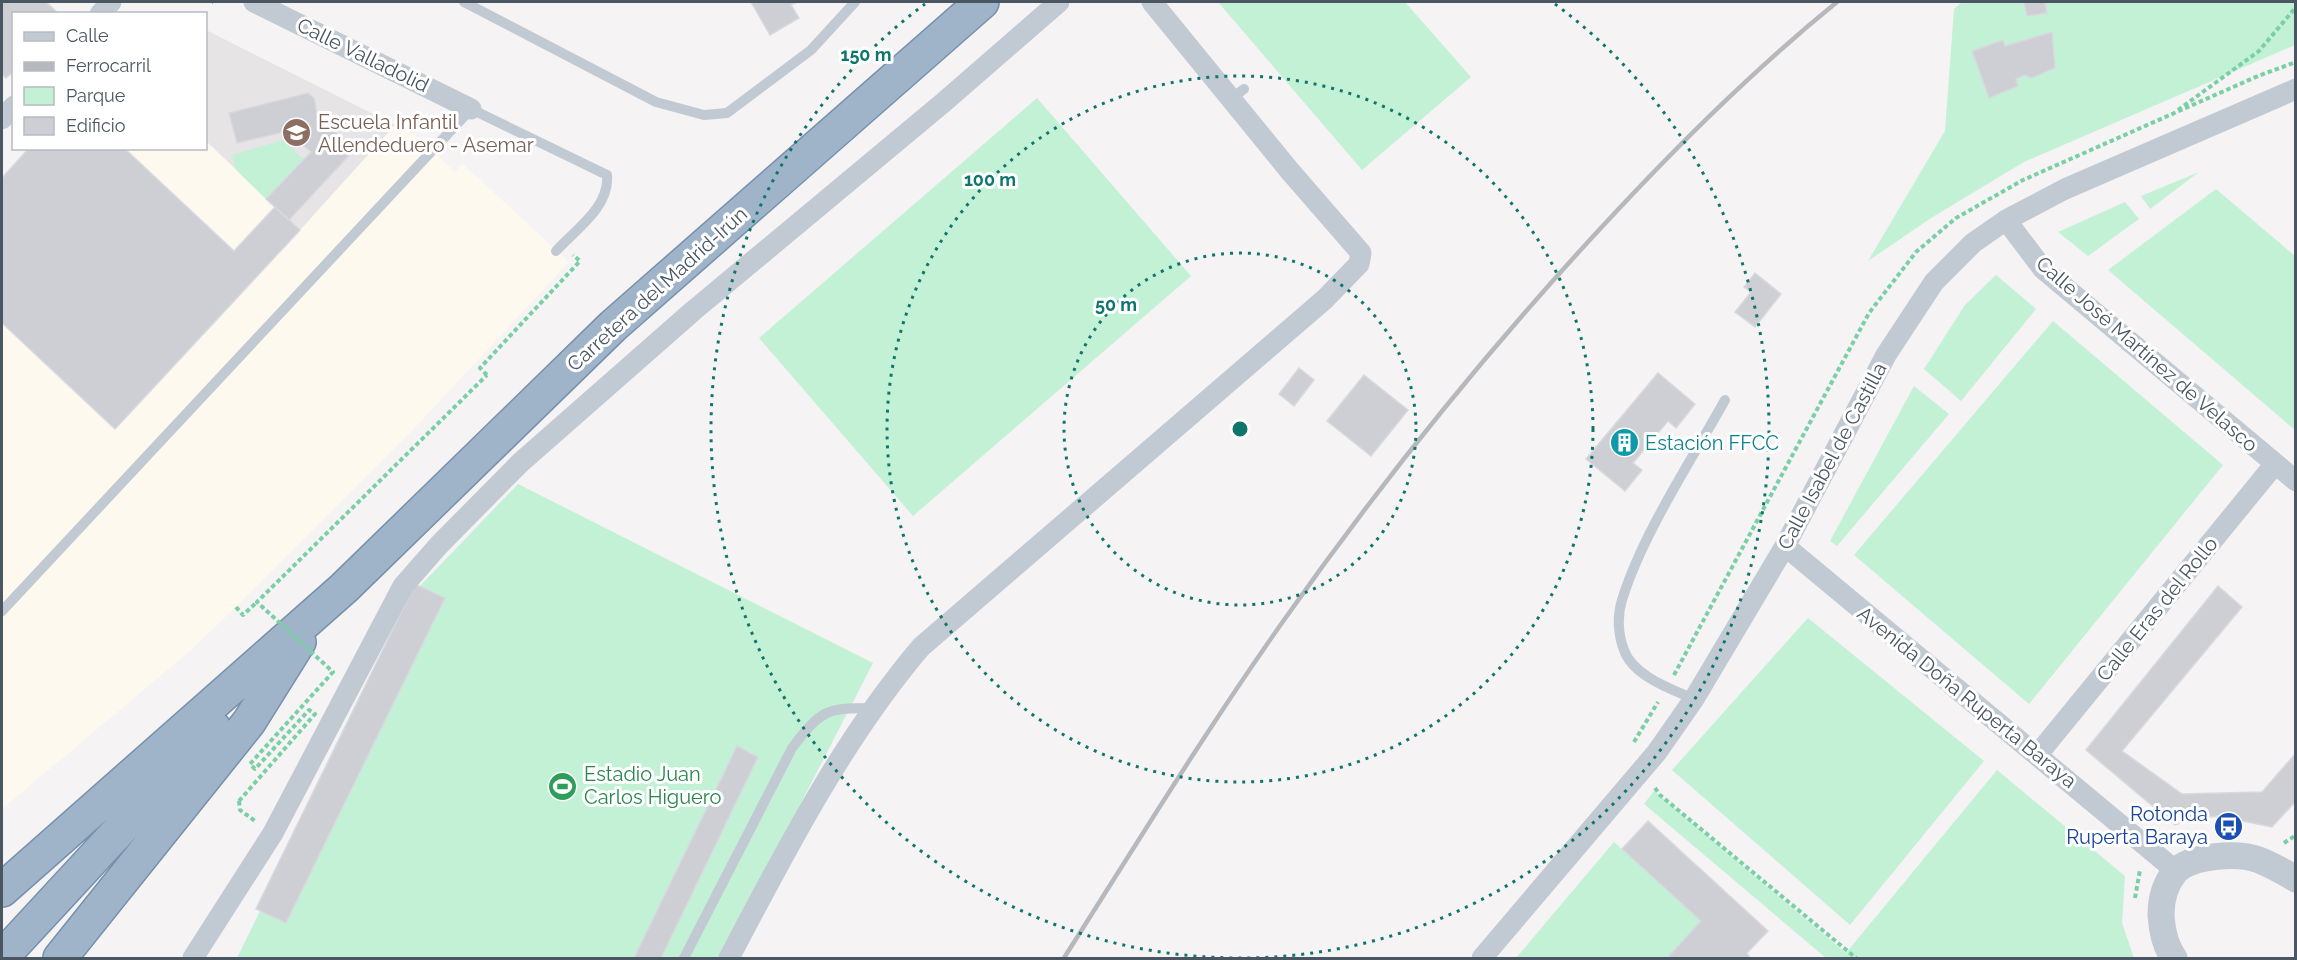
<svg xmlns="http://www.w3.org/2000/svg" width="2297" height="960" font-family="Raleway,sans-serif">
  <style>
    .commercial { fill: #fdf9ef }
    .education { fill: #e6e4e5 }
    .green { fill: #c3f1d5 }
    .building { fill: #cdcfd5; stroke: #d7d9de; stroke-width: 1.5 }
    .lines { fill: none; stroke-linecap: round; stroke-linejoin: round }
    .trunk-casing { stroke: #7690ad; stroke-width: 36 }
    .path { stroke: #7ad0a6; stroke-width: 4; stroke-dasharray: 4.5 3; stroke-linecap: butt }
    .service { stroke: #c1cad2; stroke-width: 10 }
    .minor { stroke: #c1cad2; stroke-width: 21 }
    .tertiary { stroke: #c1cad2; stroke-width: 27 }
    .trunk { stroke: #9fb4c9; stroke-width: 33 }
    .rail { stroke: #b5b8bd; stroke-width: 4.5 }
    .path-bridge { stroke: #7ad0a6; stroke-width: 4; stroke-dasharray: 4.5 3; stroke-linecap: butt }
    .ring { fill: none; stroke: #0f766e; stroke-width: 3; stroke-dasharray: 3 6 }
    .labels { text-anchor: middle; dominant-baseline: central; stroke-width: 6; stroke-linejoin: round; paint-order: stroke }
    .street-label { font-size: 20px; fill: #4a5661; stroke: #fff }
    .education-label { font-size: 20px; fill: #785e54; stroke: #fff; text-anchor: start }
    .culture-label { font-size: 20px; fill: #0d838f; stroke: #fff; text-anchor: start }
    .leisure-label { font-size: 20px; fill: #27864d; stroke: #fff; text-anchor: start }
    .transit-label { font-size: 20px; fill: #164399; stroke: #fff; text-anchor: end }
    .centre { fill: #0f766e; stroke: #fff; stroke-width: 3 }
    .ring-label { font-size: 18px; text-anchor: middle; font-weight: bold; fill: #0f766e; stroke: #fff; stroke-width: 6; stroke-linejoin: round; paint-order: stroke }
  </style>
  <rect width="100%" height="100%" fill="#f5f3f3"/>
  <path class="commercial" d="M395 125 414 134 455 172 463 164 569 262 408 435 236 607 190 651 2 809V178L29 149 206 148V141L300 230Z"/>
  <path class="education" d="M206 30 395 125 300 230 206 141Z"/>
  <path class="green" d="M1218 2H1405L1471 77 1362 170Z
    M1962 2H2295V45L2024 162 1931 218 1868 261 1945 131 1954 9Z
    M1037 98 1191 276 913 516 759 338Z
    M283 140 304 160 266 199 236 170 232 155Z
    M2199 172 2150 209 2141 196Z
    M2216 189 2295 256V430L2108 270Z
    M2125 202 2139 219 2088 256 2058 232Z
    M1996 275 2036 309 1961 401 1924 369 1965 305Z
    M2053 321 2223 465 2029 704 1854 555Z
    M1914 386 1949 414 1837 546 1830 541Z
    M518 484 873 663 721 958H237L260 911 256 909 415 584 420 586Z
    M1808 618 1984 761 1850 925 1672 770Z
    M1997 770 2125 876 2122 923 2134 958H1826L1644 804 1654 791 1846 953Z
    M1614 842 1701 921 1667 958H1516Z"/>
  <path class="building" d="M2 2H46L59 14H14V71L6 78 2 74Z
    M751 2H797L791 5 799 18 770 35Z
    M2024 2H2045L2047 13 2027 16Z
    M2052 32 2055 68 2031 78 2025 75 2016 79 2018 86 1989 98 1972 51 2003 40 2005 46Z
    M308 93 314 98 317 114 354 150 289 220 266 199 311 152 287 131 237 143 229 113Z
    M29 148H124L234 251 275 207 300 230 115 429 2 323V178Z
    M1755 273 1781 294 1755 327 1735 312 1751 292 1744 287Z
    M1299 368 1314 380 1294 406 1279 394Z
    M1658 373 1695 404 1676 428 1668 421 1633 463 1642 470 1625 491 1586 459Z
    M1364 375 1408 410 1371 456 1327 421Z
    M415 584 445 598 286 923 256 909Z
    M2218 586 2242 607 2122 751 2182 794 2262 792 2296 753V801L2272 827 2218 816 2192 819 2175 825 2086 750Z
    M737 746 758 757 661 958H634Z
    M1648 821 1768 931 1747 953 1750 958H1667L1701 921 1622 849Z"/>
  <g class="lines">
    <defs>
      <path id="trunk" d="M2 890 344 588 613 326 982 2
        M2 957 214 728
        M60 958 249 722 299 642"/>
    </defs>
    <use href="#trunk" class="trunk-casing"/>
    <path class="path" d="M212 2H213
      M2178 110 2259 51 2296 7
      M487 375 480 368 580 261 573 255
      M236 607 243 615 257 602
      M1674 675 1869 313 1916 252 1956 218 2023 180 2258 76 2296 62
      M1634 742 1658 702
      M1655 788 1660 795 1856 958
      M239 801 240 810 255 821
      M2284 843 2296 835
      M2135 898 2140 870"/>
    <path class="service" d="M464 2 656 102 704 115 727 113 811 50 855 2
      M1231 99 1244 89
      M2 611 471 109 607 175C610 207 576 229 556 251
      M1694 699C1671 689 1633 676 1624 650 1618 635 1617 616 1622 600 1642 535 1691 461 1725 400
      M684 958 792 748C822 709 826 708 874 708"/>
    <path class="minor" d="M254 2 471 109
      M100 14 111 2
      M2 119 14 106
      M2006 220 2043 269 2296 481
      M1785 546 2176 871
      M2038 754 2275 464
      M193 958 273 833 403 586 439 545 520 463 693 311 944 102 1059 2
      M729 958C785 852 842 740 921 647L1325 299 1359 264 1361 253 1289 170 1152 2
      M1482 958 1657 752 1694 699 1785 546 1886 355 1934 282 1973 243 2006 220 2065 189 2296 89"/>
    <path class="tertiary" d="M2174 958C2165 946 2162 930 2161 915 2161 900 2165 884 2175 872 2191 855 2238 852 2259 860 2272 865 2284 872 2296 879"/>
    <use href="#trunk" class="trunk"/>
    <path class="rail" d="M1064 958C1136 845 1206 730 1284 620 1377 488 1478 362 1587 243 1666 157 1747 75 1837 2"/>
    <path class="path-bridge" d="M239 801 315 714 309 710 255 769 250 764 333 672 257 602 487 375"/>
  </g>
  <g class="ring">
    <circle cx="1240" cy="429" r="176"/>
    <circle cx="1240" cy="429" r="353"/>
    <path d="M1555 4A529 529 0 1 1 925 4"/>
  </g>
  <defs>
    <symbol id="school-disc" viewBox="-11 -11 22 22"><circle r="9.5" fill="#8d6e63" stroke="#fff"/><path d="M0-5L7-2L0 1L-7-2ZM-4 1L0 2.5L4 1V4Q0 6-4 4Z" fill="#fff"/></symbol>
    <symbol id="building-disc" viewBox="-11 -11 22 22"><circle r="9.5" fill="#0f9aa8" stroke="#fff"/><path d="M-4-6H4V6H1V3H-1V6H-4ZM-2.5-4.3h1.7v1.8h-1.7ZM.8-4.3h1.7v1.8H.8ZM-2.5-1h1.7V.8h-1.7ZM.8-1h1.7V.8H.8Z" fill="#fff"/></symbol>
    <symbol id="stadium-disc" viewBox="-11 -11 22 22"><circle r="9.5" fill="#2e9e5b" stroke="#fff"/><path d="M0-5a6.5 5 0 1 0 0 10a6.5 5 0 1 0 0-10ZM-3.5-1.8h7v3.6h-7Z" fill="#fff"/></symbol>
    <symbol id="bus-disc" viewBox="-11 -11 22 22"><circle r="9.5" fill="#1a4fb4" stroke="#fff"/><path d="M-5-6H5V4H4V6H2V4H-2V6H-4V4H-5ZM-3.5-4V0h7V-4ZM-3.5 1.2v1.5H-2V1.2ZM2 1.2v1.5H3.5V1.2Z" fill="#fff"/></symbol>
  </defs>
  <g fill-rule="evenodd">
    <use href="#school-disc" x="280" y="116" width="33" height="33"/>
    <use href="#building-disc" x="1608" y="426" width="33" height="33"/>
    <use href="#stadium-disc" x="546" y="770" width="33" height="33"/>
    <use href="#bus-disc" x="2212" y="810" width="33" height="33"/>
  </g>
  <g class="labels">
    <g class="street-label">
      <text transform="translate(363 55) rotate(26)">Calle Valladolid</text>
      <text transform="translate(657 289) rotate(-42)">Carretera del Madrid-Irún</text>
      <text transform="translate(2147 354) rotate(41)">Calle José Martínez de Velasco</text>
      <text transform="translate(1832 456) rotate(-62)">Calle Isabel de Castilla</text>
      <text transform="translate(2157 609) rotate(-51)">Calle Eras del Rollo</text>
      <text transform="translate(1967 697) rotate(39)">Avenida Doña Ruperta Baraya</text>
    </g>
    <g class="education-label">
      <text x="318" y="122">Escuela Infantil<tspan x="318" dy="23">Allendeduero - Asemar</tspan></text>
    </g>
    <g class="culture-label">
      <text x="1645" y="443">Estación FFCC</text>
    </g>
    <g class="leisure-label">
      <text x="584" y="774">Estadio Juan<tspan x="584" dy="23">Carlos Higuero</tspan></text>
    </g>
    <g class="transit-label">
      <text x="2208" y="814">Rotonda<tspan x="2208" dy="23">Ruperta Baraya</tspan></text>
    </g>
  </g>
  <circle cx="1240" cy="429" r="9" class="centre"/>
  <g class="ring-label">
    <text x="866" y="61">150 m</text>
    <text x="990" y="186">100 m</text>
    <text x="1116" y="311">50 m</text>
  </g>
  <rect width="2297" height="960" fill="none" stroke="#4a5661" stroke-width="6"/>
  <rect x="12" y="12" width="195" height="138" fill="#ffffff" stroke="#b7bbc0" stroke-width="1.5"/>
  <rect x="24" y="32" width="30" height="9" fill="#c1cad2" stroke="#b7bbc0" stroke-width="1.5"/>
  <text x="66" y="42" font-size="18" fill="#4a5661">Calle</text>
  <rect x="24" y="62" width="30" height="9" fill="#b5b8bd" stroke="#b7bbc0" stroke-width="1.5"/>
  <text x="66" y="72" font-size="18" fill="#4a5661">Ferrocarril</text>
  <rect x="24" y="87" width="30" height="18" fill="#c3f1d5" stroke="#b7bbc0" stroke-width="1.5"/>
  <text x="66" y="102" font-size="18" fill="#4a5661">Parque</text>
  <rect x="24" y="117" width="30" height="18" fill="#cdcfd5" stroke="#b7bbc0" stroke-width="1.5"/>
  <text x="66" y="132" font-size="18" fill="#4a5661">Edificio</text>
</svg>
